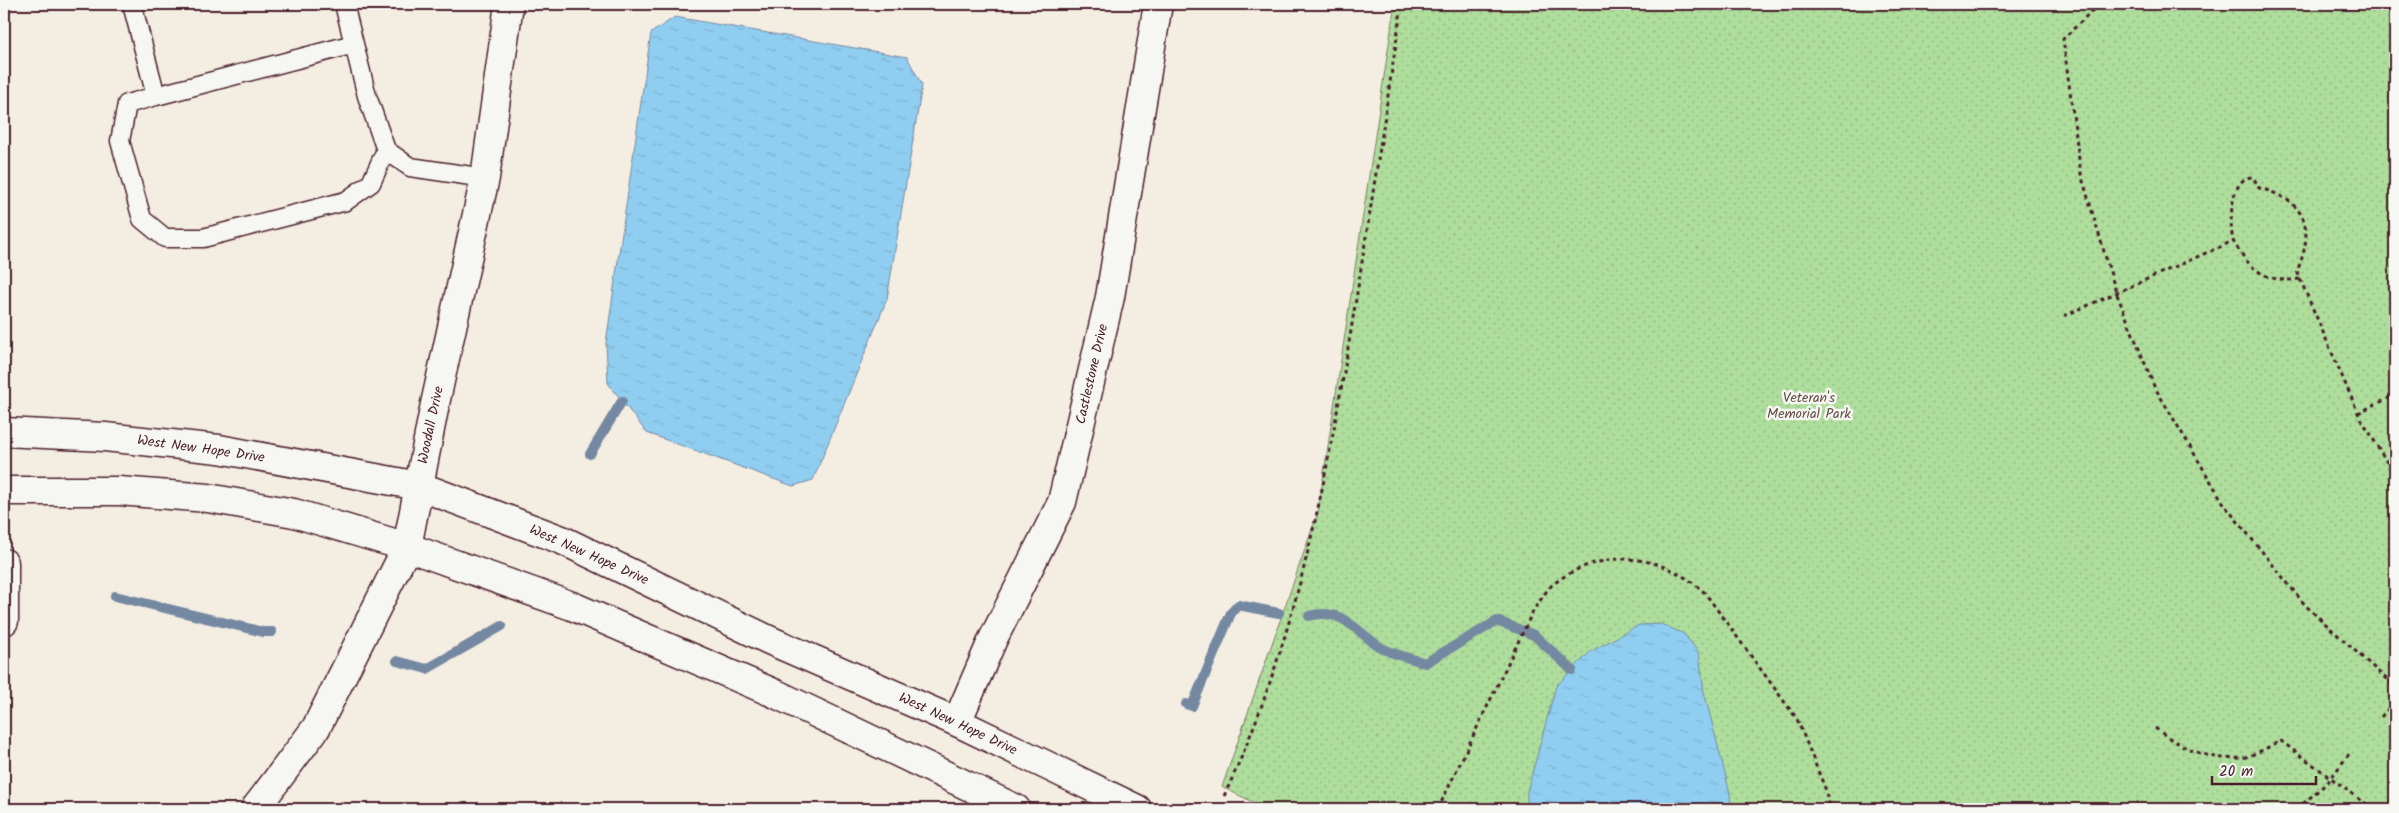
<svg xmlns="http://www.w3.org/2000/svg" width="2399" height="813" font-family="Kalam,sans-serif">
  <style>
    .park { fill: url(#park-dots); stroke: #7c7e64 }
    .water { fill: url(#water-ripples); stroke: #7488a2 }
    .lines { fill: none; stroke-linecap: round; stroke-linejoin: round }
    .stream { stroke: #7488a2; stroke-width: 10 }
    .lane-casing { stroke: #4a1f2b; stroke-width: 21 }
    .street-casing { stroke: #4a1f2b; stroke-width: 31 }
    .secondary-casing { stroke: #4a1f2b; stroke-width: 31 }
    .path { stroke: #4a1f2b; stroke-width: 3; stroke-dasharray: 4 4; stroke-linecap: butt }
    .lane { stroke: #f6f6f2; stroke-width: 18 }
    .street { stroke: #f6f6f2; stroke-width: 28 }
    .secondary { stroke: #f6f6f2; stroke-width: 28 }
    .labels { text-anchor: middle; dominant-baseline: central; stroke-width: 5; stroke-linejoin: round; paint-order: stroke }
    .street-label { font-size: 14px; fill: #4a1f2b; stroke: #f6f6f2 }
    .park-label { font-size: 14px; fill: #634e47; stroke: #f6f6f2 }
  </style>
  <defs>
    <pattern id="park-dots" width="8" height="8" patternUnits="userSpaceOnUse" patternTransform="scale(1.25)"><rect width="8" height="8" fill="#aedd9c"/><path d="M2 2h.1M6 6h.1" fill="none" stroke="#97bd87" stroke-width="1.8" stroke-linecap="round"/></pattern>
    <pattern id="water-ripples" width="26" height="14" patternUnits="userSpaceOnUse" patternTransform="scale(1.25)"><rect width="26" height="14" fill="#90cef1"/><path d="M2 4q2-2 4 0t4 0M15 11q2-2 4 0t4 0" fill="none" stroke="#7eb0cf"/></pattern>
  </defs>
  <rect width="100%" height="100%" fill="#f4ede1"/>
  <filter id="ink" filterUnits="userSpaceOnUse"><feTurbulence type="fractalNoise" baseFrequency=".02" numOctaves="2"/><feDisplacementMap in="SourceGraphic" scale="10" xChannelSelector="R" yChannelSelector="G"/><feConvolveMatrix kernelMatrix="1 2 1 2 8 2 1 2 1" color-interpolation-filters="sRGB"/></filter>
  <g filter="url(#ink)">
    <path class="park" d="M1395 4H2395V809H1267L1222 787 1318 512Z"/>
    <path class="water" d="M675 17 907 57 922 85 887 299 813 480 793 486 647 433 608 383 606 343 651 33Z
      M1661 624 1684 634 1699 653 1704 692 1730 793 1731 809H1527V792L1556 686 1590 652 1639 625Z"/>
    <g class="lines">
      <path class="stream" d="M590 454 622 401
        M115 596 263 632H272
        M1309 616C1343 607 1355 631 1380 647 1393 655 1411 658 1425 663L1497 621 1534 635 1572 670
        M397 661 427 669 502 626
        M1186 704 1192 706 1231 613 1238 605 1279 613"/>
      <defs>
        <path id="lane" d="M132 4 156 96 354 44
          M344 4 367 96 386 150 410 167 485 178
          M156 96 127 104 120 141 142 219 165 238H203L346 201 371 183 386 150"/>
        <path id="street" d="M957 722 993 639 1062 502 1110 297 1158 4
          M255 809 316 728 407 547 435 404 485 178 509 4"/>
        <path id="secondary" d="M4 432 105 437 219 449 419 486 562 540 769 640 957 722 1137 809
          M4 491H119L208 498 294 513 407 547 572 606 776 694 1016 809
          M4 563V621"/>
      </defs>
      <use href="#lane" class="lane-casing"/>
      <use href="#street" class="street-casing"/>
      <use href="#secondary" class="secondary-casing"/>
      <path class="path" d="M2099 4 2063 39 2081 174 2116 292 2154 386 2226 507 2306 606 2395 687
        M2300 279C2275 283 2255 275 2241 253 2238 249 2234 244 2233 240 2229 224 2230 176 2253 177L2259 188C2305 200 2316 227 2297 271L2300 279 2358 413 2395 476
        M2064 316 2233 241
        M2358 413 2395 395
        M2381 717 2395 701
        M2155 728C2180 747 2208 761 2241 758 2254 756 2269 746 2281 741L2373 809
        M1224 796C1298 639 1329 469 1356 299 1372 201 1387 102 1402 4
        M1438 809 1534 609C1541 600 1547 588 1556 582 1604 547 1662 553 1705 593L1797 719 1825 788 1830 809
        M2297 809 2328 782 2349 754"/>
      <use href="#lane" class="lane"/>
      <use href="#street" class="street"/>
      <use href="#secondary" class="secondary"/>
    </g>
  </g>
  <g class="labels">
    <g class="street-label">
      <text transform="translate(1092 374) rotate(-77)">Castlestone Drive</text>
      <text transform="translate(431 425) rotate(-78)">Woodall Drive</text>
      <text transform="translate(201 449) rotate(8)">West New Hope Drive</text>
      <text transform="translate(589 555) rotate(24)">West New Hope Drive</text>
      <text transform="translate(958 724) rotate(25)">West New Hope Drive</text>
    </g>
    <g class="park-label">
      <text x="1809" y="398">Veteran's<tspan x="1809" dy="16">Memorial Park</tspan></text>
    </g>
  </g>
  <rect width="2399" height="813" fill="none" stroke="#f6f6f2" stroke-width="20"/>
  <rect x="10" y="10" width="2379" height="793" fill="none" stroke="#4a1f2b" stroke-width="2" filter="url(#ink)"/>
  <path d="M2212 776v8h104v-8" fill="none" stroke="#4a1f2b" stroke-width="2.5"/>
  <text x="2219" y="776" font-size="15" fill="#4a1f2b" stroke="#f6f6f2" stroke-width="4" paint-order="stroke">20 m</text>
</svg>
